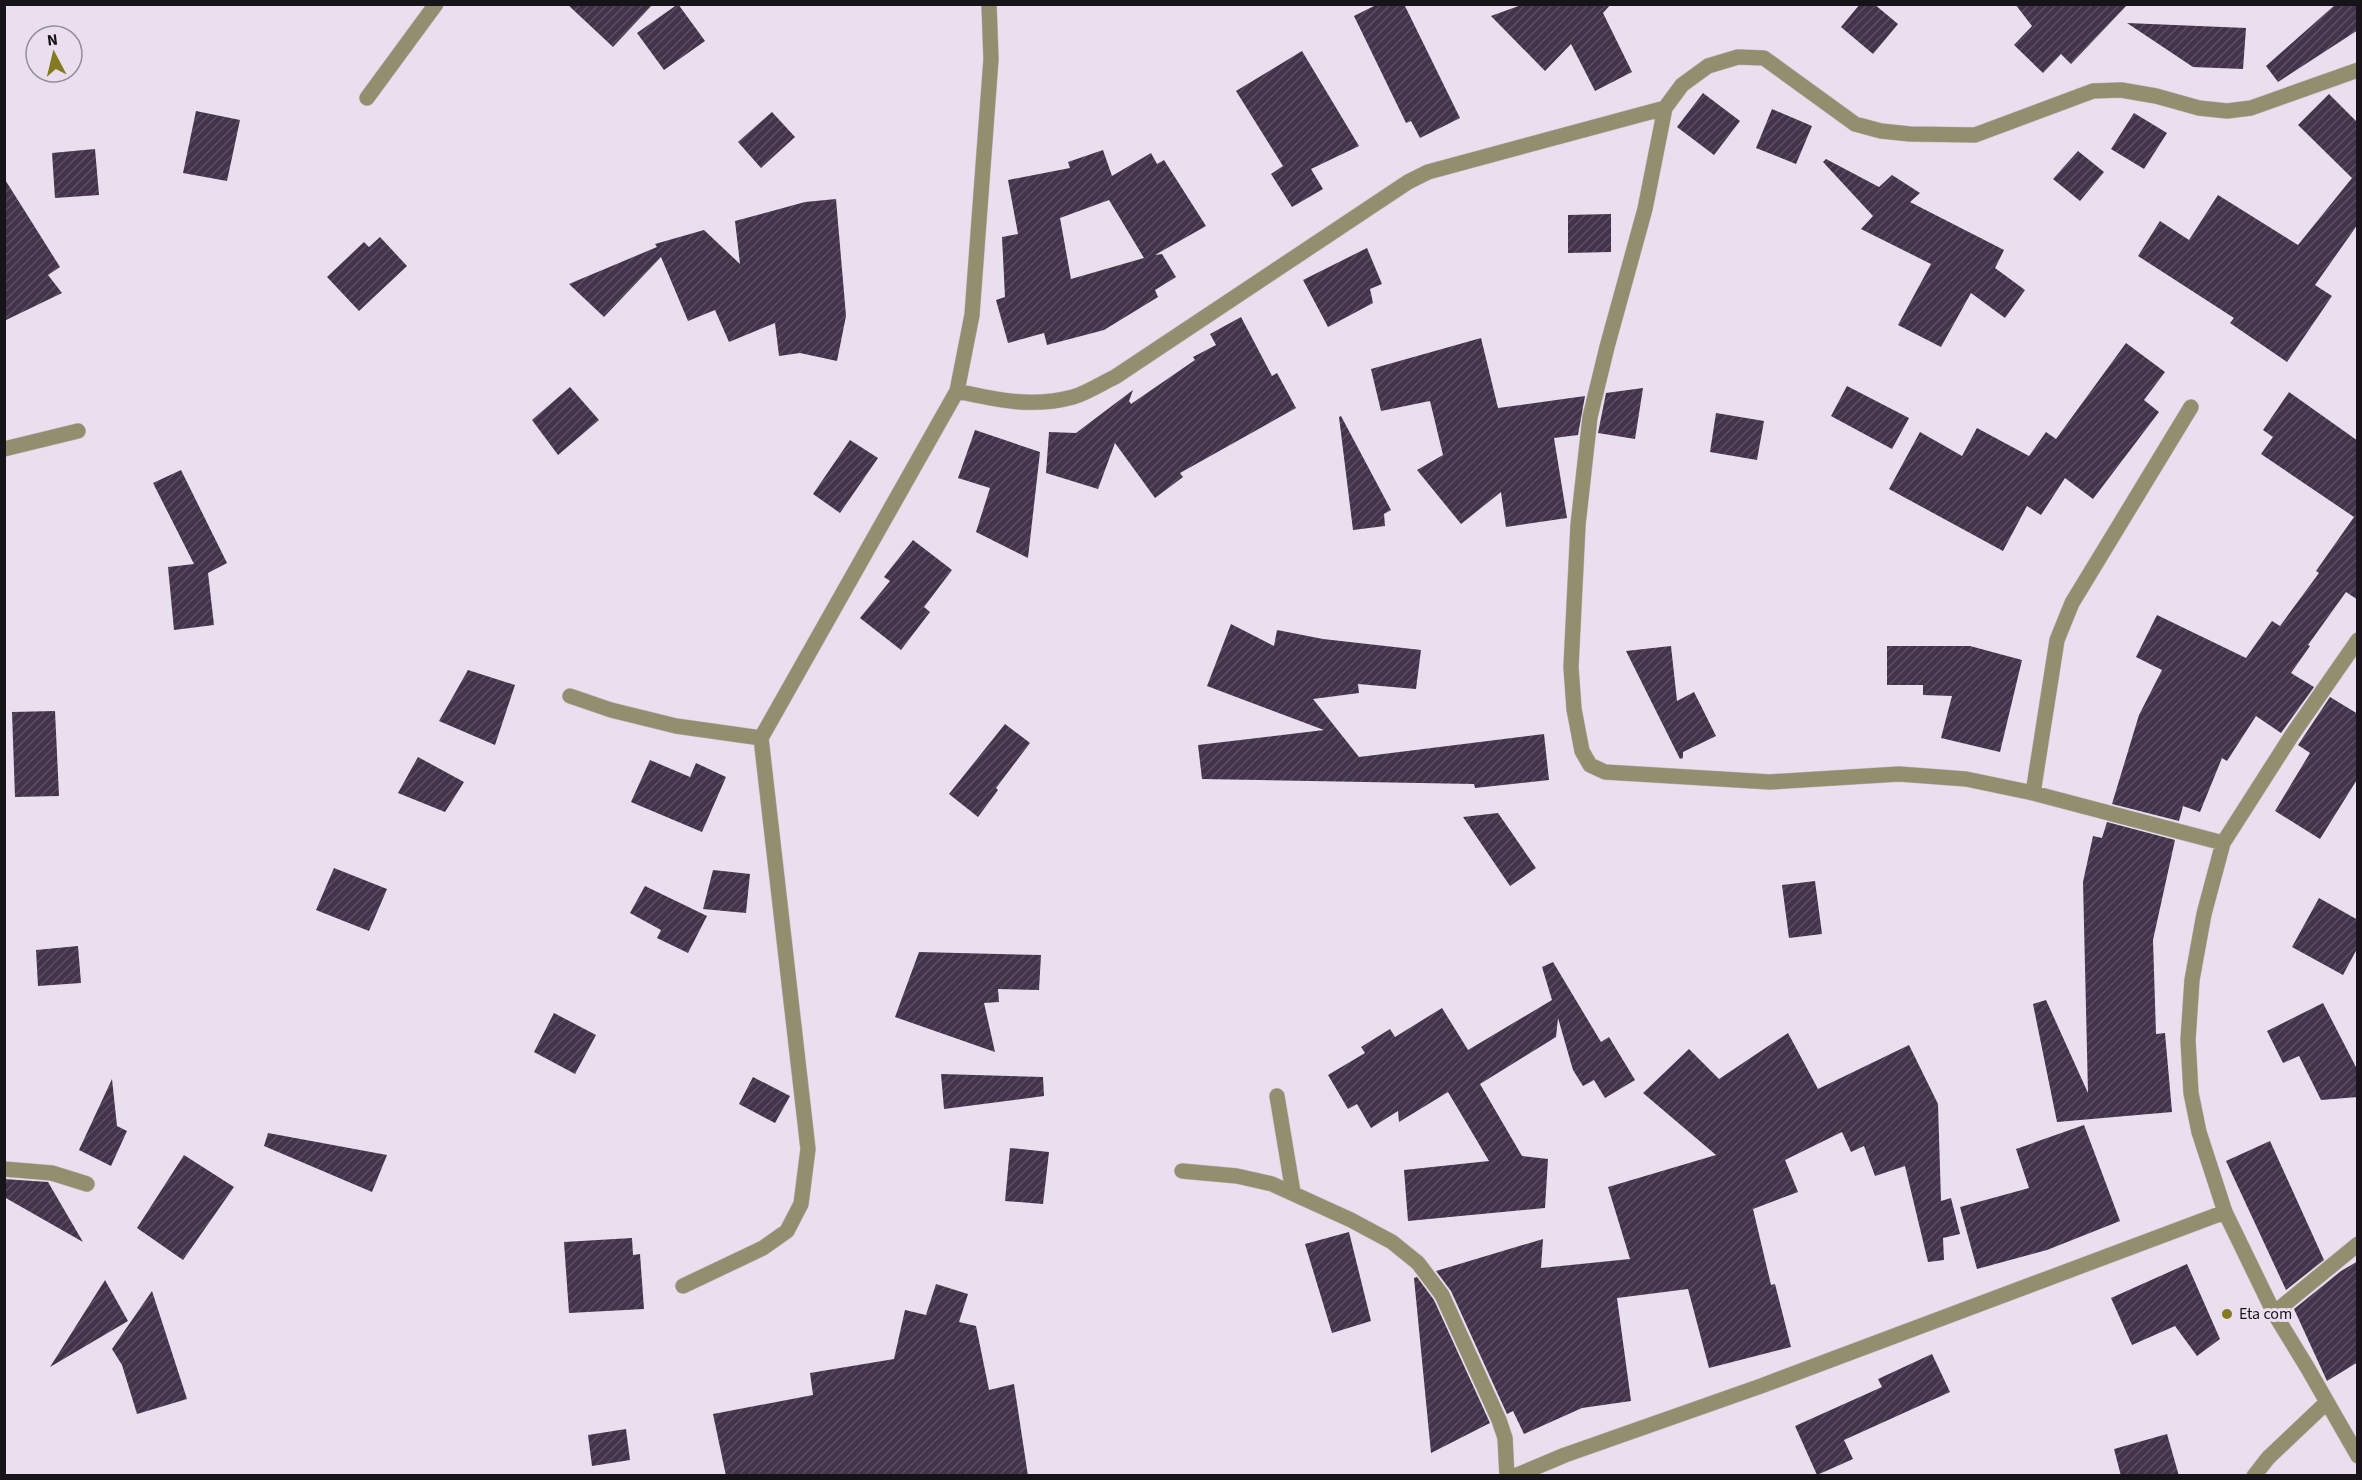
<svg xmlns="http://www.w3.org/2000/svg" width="2362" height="1480" font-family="'Source Sans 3',sans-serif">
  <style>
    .building { fill: url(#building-hatch); fill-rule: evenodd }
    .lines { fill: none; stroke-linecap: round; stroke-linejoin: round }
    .minor-casing { stroke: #c3bac8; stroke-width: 16 }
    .minor { stroke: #938f6e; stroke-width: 15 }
    .poi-dot { fill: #847a1f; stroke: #e9dfee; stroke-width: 2 }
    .labels { text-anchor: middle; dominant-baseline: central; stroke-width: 6; stroke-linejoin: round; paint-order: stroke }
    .poi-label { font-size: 16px; fill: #171419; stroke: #e9dfee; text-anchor: start }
  </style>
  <defs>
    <pattern id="building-hatch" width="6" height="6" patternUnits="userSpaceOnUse" patternTransform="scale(1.5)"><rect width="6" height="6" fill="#43334b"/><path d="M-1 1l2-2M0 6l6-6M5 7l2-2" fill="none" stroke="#5b4e61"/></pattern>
  </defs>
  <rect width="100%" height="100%" fill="#e9dfee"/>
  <path class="building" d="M567 4H653L613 47Z
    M678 4 705 41 664 70 637 33Z
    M1378 4H1404L1460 118 1420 138 1411 121 1406 123 1354 16Z
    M1524 4H1611L1603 13 1632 72 1595 91 1571 44 1545 71 1491 16Z
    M1860 4H1874L1898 24 1873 54 1841 27Z
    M2015 4H2128L2071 64 2061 54 2043 73 2014 45 2032 26Z
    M2336 4H2358V30L2278 82 2266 66Z
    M2127 23 2246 28 2243 69 2193 67Z
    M1302 51 1359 146 1311 169 1323 189 1292 207 1271 174 1283 166 1236 91Z
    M1703 93 1740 121 1714 155 1677 127Z
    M2329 94 2358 123V224L2315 285 2332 296 2287 362 2230 323 2234 318 2138 256 2160 221 2189 240 2218 195 2298 245 2352 178 2298 125Z
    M1772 109 1812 126 1796 164 1756 148Z
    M196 111 240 120 227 181 183 173Z
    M772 112 795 137 761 168 738 142Z
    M2134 113 2167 133 2144 169 2111 149Z
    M95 149 99 195 55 198 52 153Z
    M1103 150 1112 176 1151 153 1157 164 1164 160 1206 226 1155 255 1162 254 1176 277 1155 290 1158 297 1104 330 1047 345 1044 333 1008 343 996 300 1005 297 1002 237 1018 234 1008 180 1070 168 1068 162ZM1109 200 1144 258 1071 279 1060 218Z
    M2078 151 2104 172 2080 201 2053 179Z
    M1826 159 1879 187 1892 175 1920 193 1910 202 2004 250 1995 268 2025 290 2005 318 1971 293 1941 347 1898 325 1931 264 1861 229 1873 216 1823 162Z
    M4 178 60 267 48 275 62 293 4 321Z
    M836 199 846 316 837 361 800 353 779 356 775 323 729 342 715 310 688 321 661 257 604 317 569 284 657 247 655 244 704 230 740 264 735 221 805 202Z
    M1611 214V252L1568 253V215Z
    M380 237 407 266 359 311 327 277 364 242 369 247Z
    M1367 248 1382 284 1370 289 1373 303 1328 327 1303 280Z
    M1241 317 1272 376 1277 373 1296 408 1180 473 1183 477 1155 498 1115 443 1098 489 1046 473 1049 432 1076 433 1133 390 1129 401 1131 404 1195 360 1193 357 1216 345 1210 334Z
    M1481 338 1498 408 1585 396 1578 435 1554 438 1567 518 1506 527 1501 492 1461 524 1417 470 1443 455 1430 401 1381 411 1371 369Z
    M2126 343 2165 372 2144 400 2159 412 2093 499 2065 478 2041 515 2027 506 2003 551 1889 489 1920 432 1962 456 1977 428 2029 456 2046 432 2056 439Z
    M1847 386 1909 418 1892 449 1831 416Z
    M570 387 599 420 558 455 532 420Z
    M1643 388 1635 439 1598 433 1606 393Z
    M2289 392 2358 441V600L2346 592 2308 645 2310 646 2291 673 2314 687 2281 733 2256 716 2227 761 2222 758 2200 812 2183 806 2179 821 2112 804 2139 715 2162 670 2136 657 2157 615 2246 658 2272 621 2280 626 2319 573 2316 571 2354 517 2261 454 2273 437 2263 430Z
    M1716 413 1764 421 1757 460 1710 452Z
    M1341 416 1391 510 1384 514 1385 526 1353 530 1339 417Z
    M975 430 1040 452 1028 558 976 532 990 488 958 478Z
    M850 440 878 458 840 513 813 494Z
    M181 470 227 563 208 573 214 625 174 630 168 567 194 564 153 483Z
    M913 540 952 570 924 607 930 612 901 650 860 618 890 581 884 577Z
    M1231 624 1274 646 1277 630 1323 639 1421 650 1416 689 1358 684 1359 693 1313 699 1359 757 1544 734 1549 780 1475 788 1474 784 1202 779 1198 745 1324 730 1207 686Z
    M1671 646 1677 701 1694 692 1716 736 1683 752V758L1680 759 1626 651Z
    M1887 646H1970L2022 660 2000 752 1941 738 1952 696 1923 695V685H1887Z
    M468 670 515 685 495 745 439 721Z
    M2330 697 2358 714V778L2320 839 2275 811 2310 753 2298 745Z
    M55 711 59 796 15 797 12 712Z
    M1005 724 1030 743 996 788 998 790 978 817 949 794Z
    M418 757 464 782 445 812 398 793Z
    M650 760 690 777 696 763 726 777 702 832 631 802Z
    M1498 813 1536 868 1510 886 1463 817Z
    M2107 822 2175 840 2153 940 2156 1034 2165 1033 2172 1112 2057 1122 2033 1004 2046 1000 2088 1093 2083 882 2093 836 2102 838Z
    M334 868 387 889 369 931 316 910Z
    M713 870 750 874 746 913 703 909Z
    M1815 881 1822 934 1789 938 1782 885Z
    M645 886 707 916 688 953 657 938 661 930 630 913Z
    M2319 898 2358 920V947L2343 975 2292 947Z
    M78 946 81 983 38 986 36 950Z
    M919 952 1041 955 1039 990 998 989 999 1002 984 1003 995 1052 895 1017Z
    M1553 962 1601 1042 1609 1037 1635 1080 1605 1098 1594 1080 1583 1086 1573 1070 1558 1018 1556 1037 1480 1084 1522 1156 1548 1159 1545 1208 1408 1221 1404 1170 1489 1161 1448 1092 1399 1122 1398 1111 1371 1128 1357 1104 1348 1109 1328 1075 1365 1053 1361 1047 1390 1029 1395 1037 1442 1008 1468 1050 1552 1000 1542 967Z
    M2323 1003 2358 1071V1097L2321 1100 2299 1056 2283 1063 2267 1031Z
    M554 1013 596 1035 575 1074 534 1052Z
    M1788 1033 1818 1089 1909 1045 1938 1104 1941 1201 1951 1198 1960 1234 1943 1238 1944 1260 1928 1262 1905 1166 1875 1176 1864 1146 1851 1152 1842 1132 1785 1160 1798 1192 1753 1209 1771 1285 1775 1284 1791 1347 1709 1368 1688 1289 1617 1298 1631 1401 1582 1408 1524 1434 1513 1411 1507 1414 1451 1291 1436 1271 1543 1239 1541 1268 1630 1259 1608 1187 1716 1155 1643 1093 1689 1049 1719 1079Z
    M941 1074 1043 1077 1044 1096 944 1109Z
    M753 1077 790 1096 775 1123 739 1104Z
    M112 1079 117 1126 127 1131 111 1166 79 1150Z
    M2084 1125 2120 1221 2047 1250 1977 1269 1960 1207 2029 1188 2016 1149Z
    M268 1133 387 1155 372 1192 264 1146Z
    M2270 1141 2324 1260 2286 1290 2226 1161Z
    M1010 1148 1049 1152 1043 1204 1005 1201Z
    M184 1155 234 1187 183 1260 137 1228Z
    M4 1179 48 1182 83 1242 4 1197Z
    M1349 1232 1371 1321 1332 1333 1305 1244Z
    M632 1238 633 1255 640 1254 644 1309 569 1313 564 1242Z
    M2358 1261V1362L2327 1381 2294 1309 2341 1271Z
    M2187 1264 2220 1339 2197 1356 2175 1326 2132 1345 2111 1298Z
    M1417 1277 1434 1300 1490 1423 1431 1453 1414 1278Z
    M105 1280 128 1321 50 1367Z
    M936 1284 968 1294 959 1322 976 1326 989 1390 1014 1384 1028 1476H726L713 1414 813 1395 810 1373 894 1359 905 1310 926 1315Z
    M152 1291 187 1399 137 1414 122 1365 112 1349Z
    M1932 1354 1950 1392 1844 1440 1853 1459 1817 1475 1795 1426 1882 1387 1878 1379Z
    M626 1429 630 1460 592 1466 588 1435Z
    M2167 1434 2179 1476H2121L2114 1449Z"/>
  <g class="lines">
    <defs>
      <path id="minor" d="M367 98 436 4
        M1665 108 1645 209 1607 347 1590 417 1578 525 1571 667 1574 709 1582 751 1590 765 1605 772 1770 782 1899 774 1966 779 2033 793 2223 843
        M957 391C996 400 1033 408 1073 397 1087 393 1102 383 1115 377L1408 182 1428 172 1665 108 1682 85 1708 66 1738 57 1764 58 1855 124 1881 131 1910 134 1975 135 2093 91 2121 90 2156 96 2199 108 2227 111 2251 108 2358 70
        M4 449 78 431
        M570 696 611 710 676 726 761 738
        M2033 793 2057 640 2072 603 2191 407
        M1277 1096 1293 1192
        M4 1169 52 1173 87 1184
        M1182 1171 1237 1176 1272 1184 1351 1220 1392 1242 1418 1263 1442 1295 1499 1420 1505 1438 1507 1476
        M2225 1212 2274 1313 2307 1367 2358 1456
        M683 1286 763 1248 787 1231 801 1204 808 1149 761 738 957 391 972 315 991 59 989 4
        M2274 1313 2358 1244
        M1515 1476 1565 1455 1761 1386 2225 1212 2199 1132 2191 1093 2188 1040 2192 980 2204 914 2223 843 2292 735 2358 640
        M2254 1476 2268 1458 2327 1402"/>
    </defs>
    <use href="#minor" class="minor-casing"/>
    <use href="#minor" class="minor"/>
  </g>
  <circle class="poi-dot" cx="2227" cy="1314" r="6"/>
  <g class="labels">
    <g class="poi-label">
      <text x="2239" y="1314">Eta com</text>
    </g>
  </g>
  <rect width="2362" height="1480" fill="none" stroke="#171419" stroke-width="12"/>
  <g transform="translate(54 54) rotate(353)"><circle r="28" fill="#e9dfee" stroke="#958e99" stroke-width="1.5"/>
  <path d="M0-4.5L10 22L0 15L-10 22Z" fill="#847a1f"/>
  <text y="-9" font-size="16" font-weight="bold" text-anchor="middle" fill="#171419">N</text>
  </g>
</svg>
